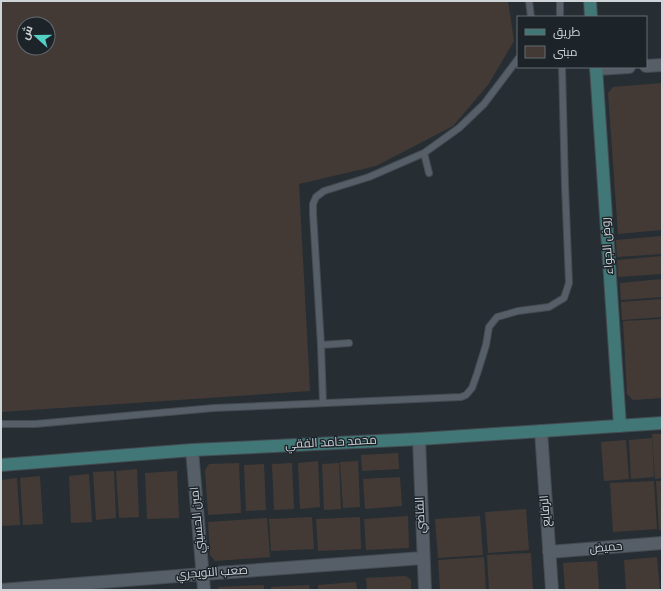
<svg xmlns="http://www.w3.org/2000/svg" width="663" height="591" font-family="Overpass,Cairo,sans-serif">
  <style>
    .building { fill: #443a35; fill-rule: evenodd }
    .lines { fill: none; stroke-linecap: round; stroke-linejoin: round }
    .lane-casing { stroke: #444b51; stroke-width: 8 }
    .street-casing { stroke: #444b51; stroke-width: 14 }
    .secondary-casing { stroke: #444b51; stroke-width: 14 }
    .lane { stroke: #565f67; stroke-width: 6 }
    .street { stroke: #565f67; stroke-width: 12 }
    .secondary { stroke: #417877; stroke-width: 12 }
    .labels { text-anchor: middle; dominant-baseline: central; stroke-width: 3; stroke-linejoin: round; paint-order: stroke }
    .street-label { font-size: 12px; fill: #cfd4d8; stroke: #1c242a }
  </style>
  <rect width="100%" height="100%" fill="#262e34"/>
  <path class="building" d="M1 1H508L514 41 488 85 453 126 376 166 299 184 310 391 1 412ZM24 24H48V48H24Z
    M662 83V230L618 234 608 93 613 87Z
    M662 236V254L617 257 616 240Z
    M662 256V274L618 277 617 260Z
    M662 279V297L621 300 620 283Z
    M662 299V317L622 320 621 302Z
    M662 319V398L633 400 627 394 623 321Z
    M652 434H662V478L655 479Z
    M652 438 654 477 631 479 629 440Z
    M626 440 629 479 604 481 601 442Z
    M398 453 399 469 362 471 361 455Z
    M318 461 320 507 300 509 298 463Z
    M358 461 360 507 343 508 340 462Z
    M239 463 241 513 208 515 205 470 209 464Z
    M292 463 294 509 274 510 272 464Z
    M339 463 341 509 324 510 322 464Z
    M264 464 266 510 246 511 244 465Z
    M137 469 139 517 119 518 116 471Z
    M114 471 116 518 96 520 93 472Z
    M177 471 179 518 147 519 145 473Z
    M89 474 92 522 71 523 69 476Z
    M40 476 43 524 23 525 20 478Z
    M400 477 402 506 365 509 363 479Z
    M17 478 20 525 1 526V480Z
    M654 481 657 529 613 532 610 483Z
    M656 481H662V530H659Z
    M526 509 529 550 488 553 485 512Z
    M408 516 409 548 366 550 364 519Z
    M480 516 483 555 438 558 435 519Z
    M312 517 314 549 271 551 269 519Z
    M360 517 361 549 318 551 316 519Z
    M267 518 270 557 215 561 210 555 208 522Z
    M531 553 533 590H489L487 555Z
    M484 557 486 590H440L438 560Z
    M657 557 660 590H626L624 560Z
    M597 561 599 590H565L563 563Z
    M406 576 411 580V590H367L366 578Z
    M356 582 357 590H318V585Z
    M264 585V590H217L219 587Z
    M309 585 310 590H271V587Z"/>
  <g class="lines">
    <defs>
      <path id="lane" d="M529 1 531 17
        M560 1V17
        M424 153 429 173
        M321 345 349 343
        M323 403 321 345 313 213V204L316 197 324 191 369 177 424 153 459 128 484 104 518 59
        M1 424H35L214 408 461 397 466 395 472 388 477 374 486 345 489 327 497 317 518 311 549 307 564 298 569 283 565 185 562 67"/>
      <path id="street" d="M646 66 662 65
        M596 69 629 67
        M541 431 552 590
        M419 439 425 590
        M192 450 204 590
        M549 552 662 543
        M1 590 203 574 423 558"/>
      <path id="secondary" d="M590 1 591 17
        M596 67 620 426
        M1 465 192 450 419 439 662 423"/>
    </defs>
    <use href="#lane" class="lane-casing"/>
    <use href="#street" class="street-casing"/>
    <use href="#secondary" class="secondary-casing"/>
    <use href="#lane" class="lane"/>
    <use href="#street" class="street"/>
    <use href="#secondary" class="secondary"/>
  </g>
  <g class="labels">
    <g class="street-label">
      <text transform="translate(608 246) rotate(-94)">روض الجواء</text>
      <text transform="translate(331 443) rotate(-3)">محمد حامد الفقي</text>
      <text transform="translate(546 511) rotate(-94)">الرفايع</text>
      <text transform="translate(421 515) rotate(-92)">القاضي</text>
      <text transform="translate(198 520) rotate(-95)">امين الحسيني</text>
      <text transform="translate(606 548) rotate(-4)">حميض</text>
      <text transform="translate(212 573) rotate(-4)">صعب التويجري</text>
    </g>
  </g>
  <rect width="663" height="591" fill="none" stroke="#cfd4d8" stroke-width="4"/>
  <rect x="517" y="16" width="130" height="52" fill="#1c242a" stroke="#646a70"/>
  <rect x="525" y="29" width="20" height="6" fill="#417877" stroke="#646a70"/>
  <text x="553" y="36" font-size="12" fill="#cfd4d8">طريق</text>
  <rect x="525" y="46" width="20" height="12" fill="#443a35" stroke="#646a70"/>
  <text x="553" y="56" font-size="12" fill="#cfd4d8">مبنى</text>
  <g transform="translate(36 36) rotate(291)"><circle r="19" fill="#1c242a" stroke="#646a70"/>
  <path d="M0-3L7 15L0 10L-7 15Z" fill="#55cec4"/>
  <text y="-6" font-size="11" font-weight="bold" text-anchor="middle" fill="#cfd4d8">ش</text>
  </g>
</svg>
